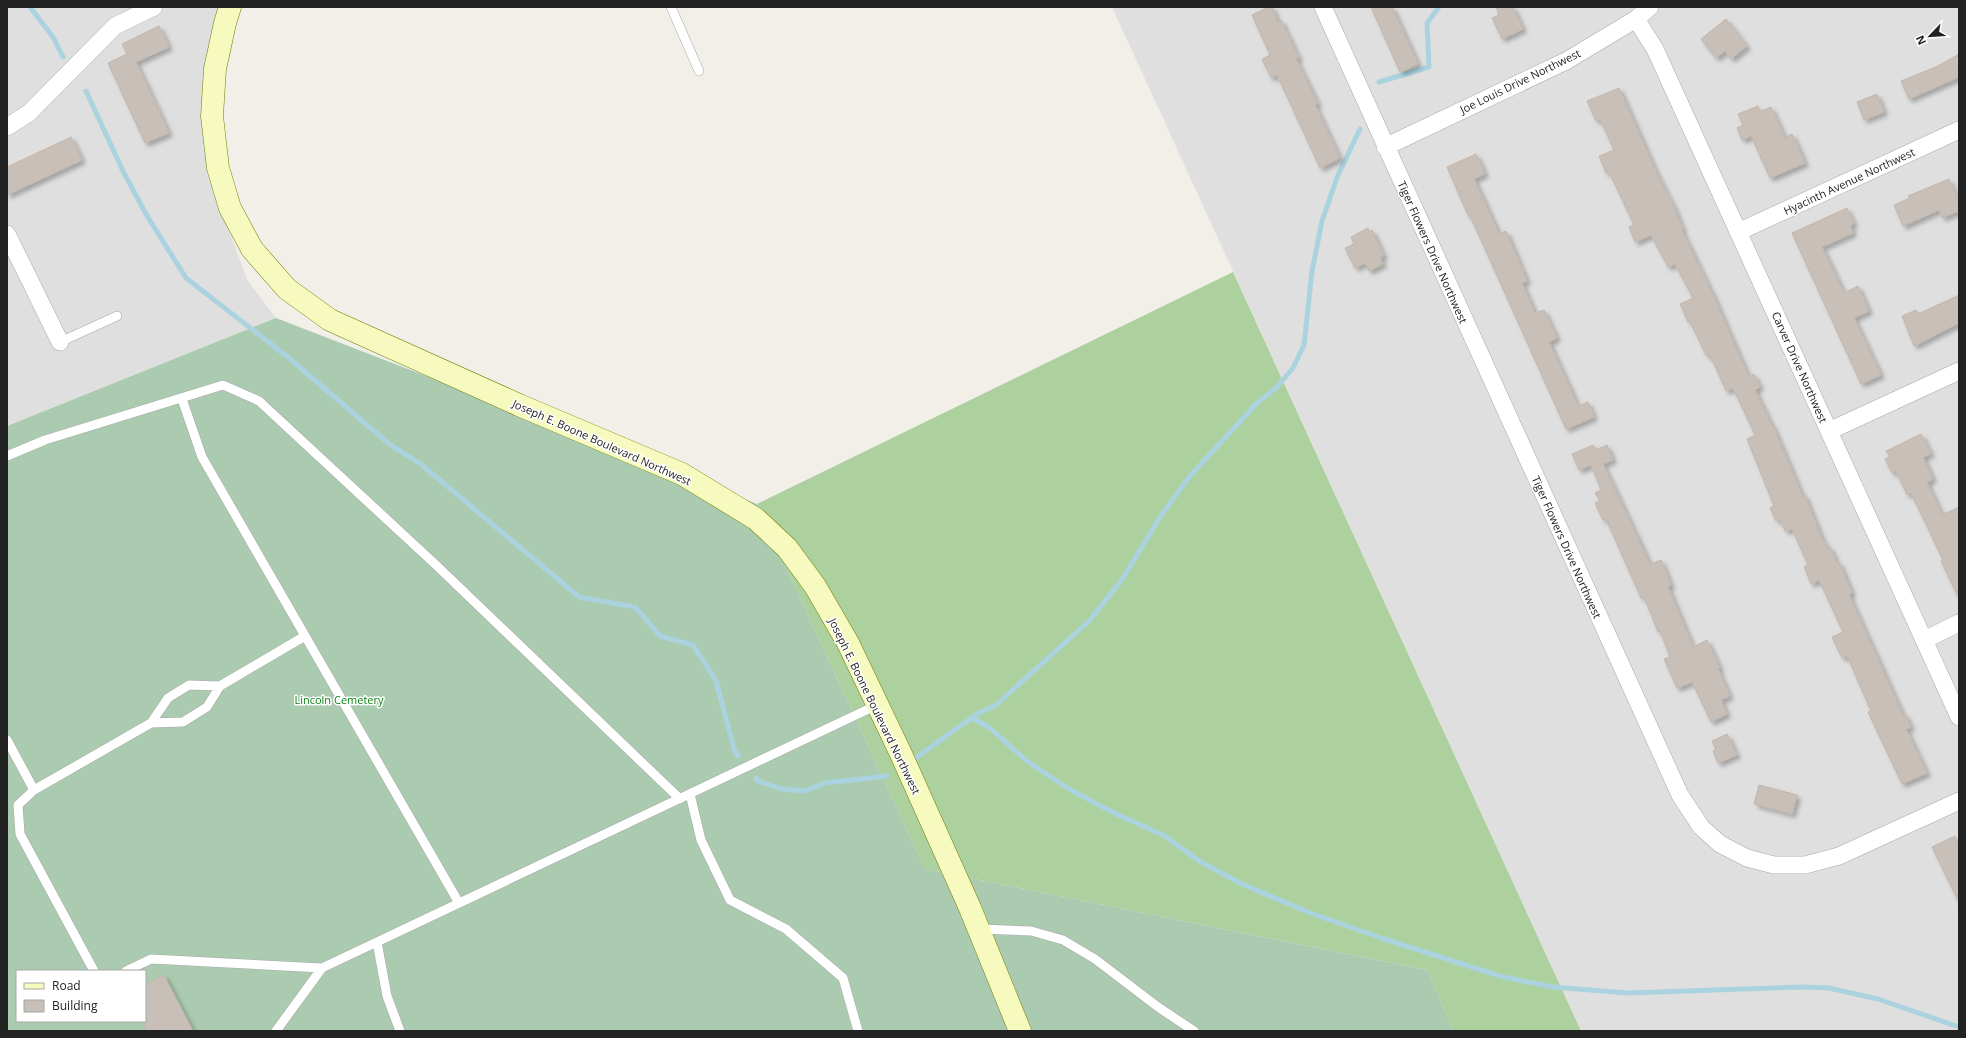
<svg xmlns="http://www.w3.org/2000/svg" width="1966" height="1038" font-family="'Open Sans',sans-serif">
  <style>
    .residential { fill: #e0dfdf }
    .forest { fill: #add19e }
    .cemetery { fill: #aacbaf; fill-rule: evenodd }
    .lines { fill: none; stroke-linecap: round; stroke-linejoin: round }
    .stream { stroke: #aad3df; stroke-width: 5 }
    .building { fill: #c7bfb8; stroke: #c4b6ab; filter: url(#shadow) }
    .lane-casing { stroke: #a9a9a9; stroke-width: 10 }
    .street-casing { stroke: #a9a9a9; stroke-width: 18 }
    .secondary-casing { stroke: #707d05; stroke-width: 23 }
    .lane { stroke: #fff; stroke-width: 9 }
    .street { stroke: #fff; stroke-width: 17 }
    .secondary { stroke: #f7fabf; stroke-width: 22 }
    .labels { text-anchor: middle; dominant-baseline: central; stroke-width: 3; stroke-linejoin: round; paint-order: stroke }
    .street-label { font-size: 11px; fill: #222; stroke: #fff }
    .park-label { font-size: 11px; fill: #0c8416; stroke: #fff }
  </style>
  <defs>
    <filter id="shadow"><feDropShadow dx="3.5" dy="3.5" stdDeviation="2" flood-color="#0004"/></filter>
  </defs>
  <rect width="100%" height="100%" fill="#f2efe9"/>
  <path class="residential" d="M7 7H235L209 111 207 174 248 281 276 318 7 426Z
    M1112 7H1959V1031H1581Z"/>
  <path class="forest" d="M1233 272 1581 1031H1453L1428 970 925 869 757 504Z"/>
  <path class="cemetery" d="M276 318 757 504 925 869 1428 970 1453 1031H7V426ZM17 971H145V1021H17Z"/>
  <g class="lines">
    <path class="stream" d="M30 7 53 37 63 57
      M1379 82 1429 67 1427 23 1439 7
      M86 91 123 171 146 214 186 278 289 358 388 443 422 465 579 597 635 607 660 636 693 645 716 681 735 752 738 756
      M977 714 974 719 990 728 1028 762 1069 789 1114 813 1165 836 1199 861 1244 885 1313 914 1384 939 1503 977 1553 987 1628 993 1803 987 1829 988 1878 999 1959 1027
      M917 757 977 714 996 705 1089 621 1121 581 1160 517 1189 477 1257 403 1277 387 1293 368 1304 345 1312 271 1322 221 1338 175 1360 129
      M756 778 758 781 781 789 805 791 825 783 887 776"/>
  </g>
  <path class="building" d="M1268 7H1272L1278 22 1281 20 1293 46 1299 58 1296 59 1318 104 1315 105 1340 158 1320 168 1277 75 1271 78 1262 59 1270 55 1252 15Z
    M1371 7H1392L1418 64 1400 72Z
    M1496 7H1513L1523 29 1502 39 1492 18 1499 15Z
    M1726 19 1747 46 1731 59 1725 51 1716 58 1701 39Z
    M159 26 169 47 136 62 169 133 145 143 108 63 127 54 122 44Z
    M1959 54V77L1909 99 1901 81 1938 66Z
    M1619 88 1658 176 1674 207 1683 230 1682 231 1714 297 1736 348 1749 377 1754 374 1760 387 1755 390 1772 426H1773L1802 495 1804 494 1823 541H1824L1827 548 1830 547 1837 563 1839 562 1852 593 1849 595 1903 715 1905 714 1911 727 1906 729 1927 773 1902 784 1868 712 1871 711 1847 656 1842 658 1832 637 1843 632 1819 580 1811 584 1804 567 1808 565 1792 529 1785 531 1780 519 1776 521 1770 508 1774 506 1747 439 1755 435 1733 388 1726 391 1711 357 1709 358 1707 354 1706 355 1693 328 1690 321 1688 322 1680 304 1693 298 1675 264 1668 267 1651 235 1635 242 1629 227 1634 225 1609 172 1606 173 1599 156 1614 150 1600 119 1596 121 1587 101Z
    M1877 94 1884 112 1864 120 1857 102Z
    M1758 106 1760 112 1771 107 1785 138 1792 134 1805 163 1770 178 1751 136 1742 140 1737 128 1743 125 1738 114Z
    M71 137 82 160 7 195V167Z
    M1476 154 1485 174 1474 179 1499 234 1506 231 1527 281 1522 283 1535 313 1544 310 1557 338 1549 342 1578 406 1588 402 1594 417 1566 429 1472 220 1467 213 1447 167Z
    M1949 179 1959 202V211L1942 218 1939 210 1903 226 1894 205 1910 198 1908 196Z
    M1847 208 1854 224 1850 225 1853 233 1822 247 1844 293 1858 286 1869 311 1854 318 1881 375 1861 384 1792 233Z
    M1368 228 1370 232 1372 230 1384 256 1380 257 1383 264 1369 271 1365 263 1355 268 1345 248 1354 244 1351 237Z
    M1959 295V323L1914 346 1902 316 1916 310 1918 314Z
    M1921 434 1931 454 1923 457 1933 479 1927 482 1942 515 1959 507V599L1941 561 1943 560 1911 493 1907 495 1896 471 1892 473 1885 459 1890 457 1886 451Z
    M1593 445 1596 450 1607 445 1613 460 1603 464 1650 564 1661 560 1671 585 1668 587 1693 647 1707 640 1720 668 1718 669 1730 696 1721 700 1727 714 1711 722 1692 682 1677 688 1664 659 1670 657 1660 631 1658 632 1644 597 1641 598 1606 519 1603 520 1595 503 1600 501 1595 493 1601 490 1591 465 1579 470 1572 454Z
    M1727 734 1737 755 1718 763 1713 751 1716 750 1712 741Z
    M1759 785 1797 795 1792 814 1754 804Z
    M1955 836 1959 845V903L1932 847Z
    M164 975 193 1031H145V985Z"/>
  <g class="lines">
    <defs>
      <path id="lane" d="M671 7 699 71
        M60 342 117 316
        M182 399 202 457 459 903
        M7 456 45 440 223 385 259 401 436 565 680 799
        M151 723 168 698 189 685 220 686
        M7 740 34 790 18 805 20 834 94 971
        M34 790 151 723 183 722 207 707 220 686 305 636
        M690 794 701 840 730 900 786 929 843 978 858 1031
        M979 929 1031 931 1063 940 1095 959 1158 1007 1194 1031
        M377 942 387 996 400 1031
        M126 971 151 959 322 968 877 705
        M276 1031 322 968"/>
      <path id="street" d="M1323 7 1680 795 1701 827 1720 844 1747 858 1774 865H1805L1839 856 1959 801
        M1636 19 1655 49 1959 717
        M7 127 29 113 115 26 154 7
        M1385 147 1566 61 1636 19 1650 7
        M1738 232 1959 130
        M7 234 60 342
        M1829 431 1959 371
        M1924 640 1959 623"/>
      <path id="secondary" d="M230 7 225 23 215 69 212 116 218 168 230 208 252 249 287 289 330 320 519 405 682 474 756 519 787 548 815 586 848 643 901 754 970 908 1020 1031"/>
    </defs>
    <use href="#lane" class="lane-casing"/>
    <use href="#street" class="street-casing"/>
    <use href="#secondary" class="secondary-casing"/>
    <use href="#lane" class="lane"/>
    <use href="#street" class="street"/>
    <use href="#secondary" class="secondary"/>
  </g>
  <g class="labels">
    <g class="street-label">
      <text transform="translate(1520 81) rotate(-26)">Joe Louis Drive Northwest</text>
      <text transform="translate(1849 181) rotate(-25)">Hyacinth Avenue Northwest</text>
      <text transform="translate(1433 252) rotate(66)">Tiger Flowers Drive Northwest</text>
      <text transform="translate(1800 367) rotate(66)">Carver Drive Northwest</text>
      <text transform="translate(602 442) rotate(24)">Joseph E. Boone Boulevard Northwest</text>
      <text transform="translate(1567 547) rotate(66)">Tiger Flowers Drive Northwest</text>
      <text transform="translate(875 706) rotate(64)">Joseph E. Boone Boulevard Northwest</text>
    </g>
    <g class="park-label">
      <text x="339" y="699">Lincoln Cemetery</text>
    </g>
  </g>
  <rect width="1966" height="1038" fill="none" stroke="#222222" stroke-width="16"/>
  <rect x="16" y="970" width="130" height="52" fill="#ffffff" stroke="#a7a7a7"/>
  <rect x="24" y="983" width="20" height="6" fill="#f7fabf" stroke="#a7a7a7"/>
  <text x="52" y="990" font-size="12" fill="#222222">Road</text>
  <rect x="24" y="1000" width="20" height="12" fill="#c7bfb8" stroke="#a7a7a7"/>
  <text x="52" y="1010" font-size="12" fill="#222222">Building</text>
  <g transform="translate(1930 36) rotate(245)" stroke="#ffffff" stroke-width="3" paint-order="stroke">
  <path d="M0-3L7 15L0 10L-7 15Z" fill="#222222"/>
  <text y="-6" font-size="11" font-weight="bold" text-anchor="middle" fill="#222222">N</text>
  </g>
</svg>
